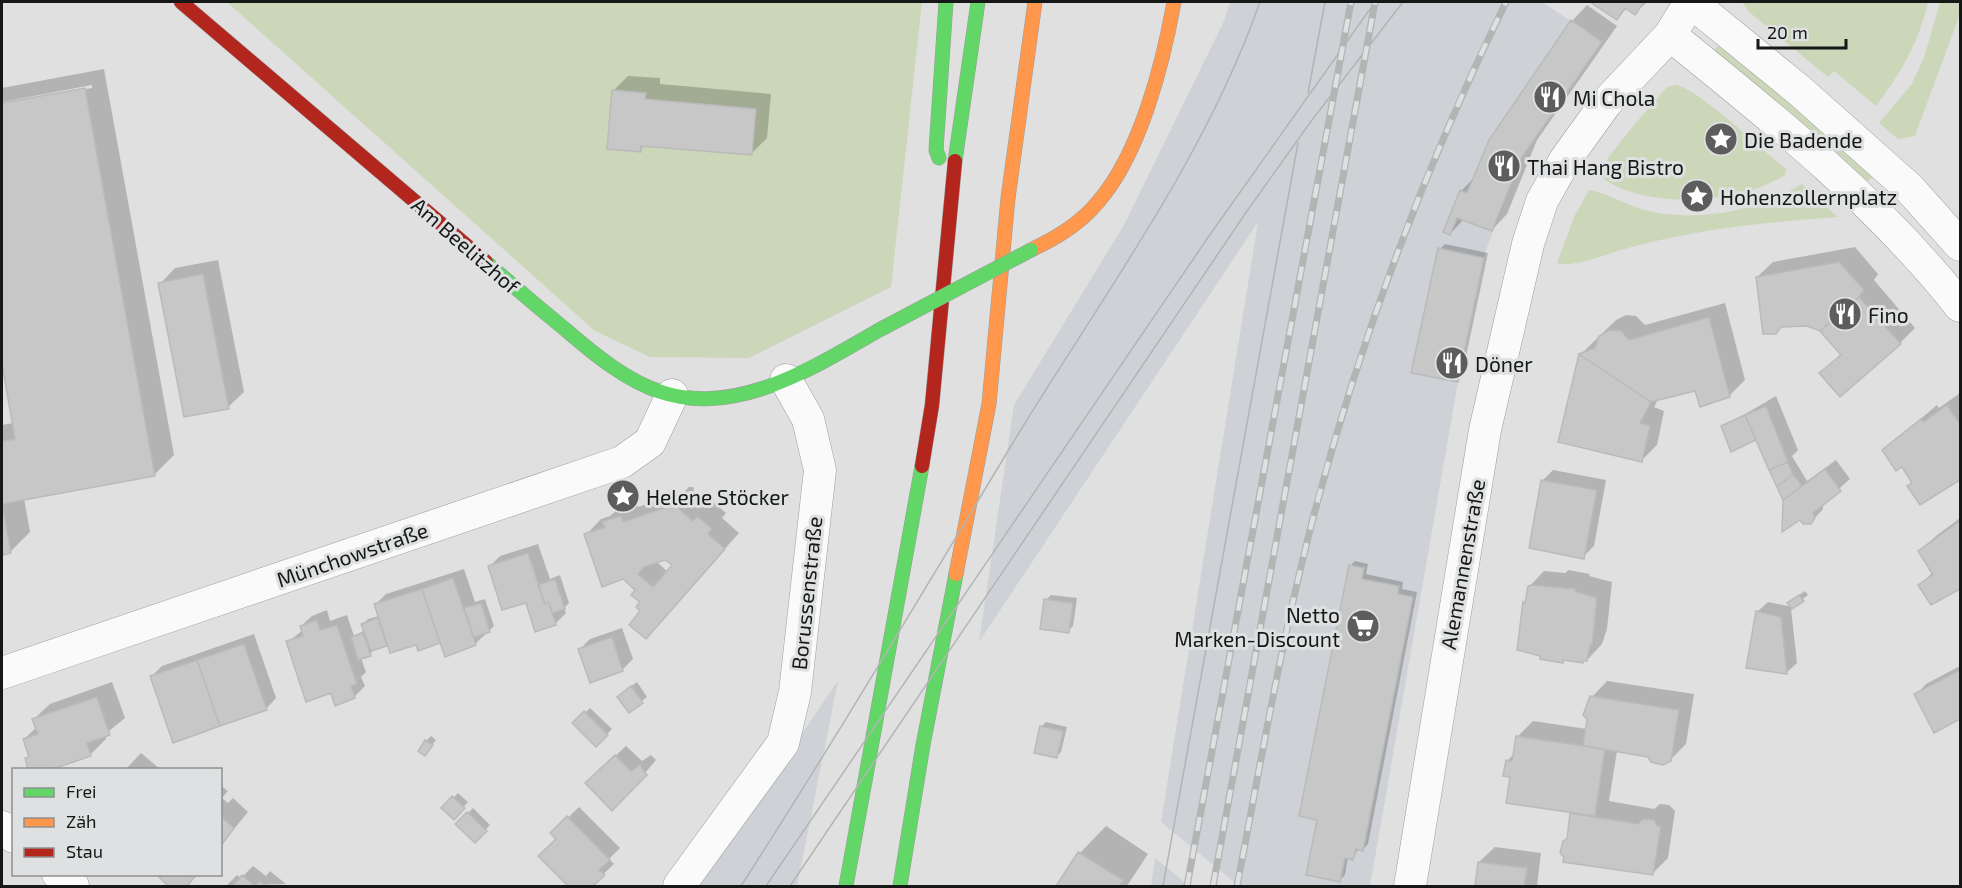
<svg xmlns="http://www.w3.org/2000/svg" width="1962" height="888" font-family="'Exo 2',sans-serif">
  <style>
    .built { fill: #ced1d5 }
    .green { fill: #cbd7b8 }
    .shadow { fill: #0003; fill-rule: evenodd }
    .building { fill: #c7c7c7; stroke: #bababa; stroke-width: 1.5; fill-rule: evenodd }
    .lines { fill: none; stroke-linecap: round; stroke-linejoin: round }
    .street-casing { stroke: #9d9d9d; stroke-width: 33 }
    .fast-casing { stroke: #9d9d9d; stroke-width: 15 }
    .slow-casing { stroke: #9d9d9d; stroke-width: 15 }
    .jam-casing { stroke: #9d9d9d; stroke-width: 15 }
    .street { stroke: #fafafa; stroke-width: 32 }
    .fast { stroke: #63d668; stroke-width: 14 }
    .slow { stroke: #ff974d; stroke-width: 14 }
    .jam { stroke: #b3261e; stroke-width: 14 }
    .tram { stroke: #b3b4b4; stroke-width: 1.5 }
    .rail-casing { stroke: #b3b4b4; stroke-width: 7 }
    .rail { stroke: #dfe0e1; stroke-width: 4.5; stroke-dasharray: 14; stroke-linecap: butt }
    .fast-bridge-casing { stroke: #9d9d9d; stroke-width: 15; stroke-linecap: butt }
    .fast-bridge { stroke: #63d668; stroke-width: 14 }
    .labels { text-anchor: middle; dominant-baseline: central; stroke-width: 6; stroke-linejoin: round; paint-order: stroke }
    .poi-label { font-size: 21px; fill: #161717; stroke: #dfe0e1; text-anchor: start }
    .street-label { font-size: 21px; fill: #161717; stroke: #dfe0e1 }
  </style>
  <rect width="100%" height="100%" fill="#e0e0e0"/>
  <path class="built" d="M1230 2H1542L1602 42 1522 157 1486 250 1458 382 1370 886H1239L1161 822 1258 222 979 642 1014 405 1124 225 1225 19Z
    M838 681 797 886H697Z
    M1155 858 1166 867 1189 886H1151Z"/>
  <path class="green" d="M227 2H922L891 287 749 358 650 357 595 331Z
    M1742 2H1928C1919 42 1901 73 1876 106L1834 71 1828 77 1748 11Z
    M1940 2H1960V14L1915 136 1898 139 1879 123 1911 85 1924 58Z
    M1721 42 1873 177 1864 184 1712 53Z
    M1675 85C1694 85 1767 154 1786 169L1785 175C1740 205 1640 211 1597 174 1618 143 1642 115 1667 87Z
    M1802 184 1838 217C1767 222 1697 229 1628 248 1611 252 1573 269 1557 263L1574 217 1589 190C1607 193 1624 204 1641 209 1695 224 1754 212 1802 184Z"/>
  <path class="shadow" d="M1593 2H1647L1635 13 1627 8 1617 18Z
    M1587 5 1617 26 1537 140 1507 214 1492 230 1464 219 1450 234 1461 191 1475 177 1572 21Z
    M104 69 174 455 154 475 24 498 30 532 10 552 2 553V425L14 423 2 356V105L92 88V85L2 102V88Z
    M628 76 660 78V84L771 94 767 138 752 153 646 144 640 150 613 91Z
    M1445 244 1488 253 1462 375 1457 380 1440 249Z
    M1855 247 1878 274 1874 280 1915 328 1900 343 1822 373 1841 354 1821 329 1757 277 1773 262Z
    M218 260 244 392 228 407 160 284 175 268Z
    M1725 303 1745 380 1729 396 1696 389 1659 398 1654 407 1664 411 1657 445 1641 461 1580 355 1616 320 1626 315 1636 316 1645 325Z
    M1960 393V477L1944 489 1913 482 1902 465 1884 450 1937 405 1939 408Z
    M1776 396 1798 450 1792 456 1807 481 1836 460 1850 479 1823 503V509L1813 520 1784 500 1757 438 1723 427Z
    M1553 470 1606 480 1594 546 1583 557 1530 546 1543 480Z
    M689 487H693L695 494 709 506 713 502 726 513 722 518 739 533 646 637 643 602 637 589 586 535 601 519 610 516 620 507 636 502 638 507 684 492ZM664 559 675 565 668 572 657 562Z
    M1960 518V587L1932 603 1920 585 1933 572 1920 551 1936 536Z
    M538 544 550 579 560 575 569 603 564 608 566 613 555 624 489 567 500 556Z
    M1355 561 1368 564 1366 574 1403 582 1402 589 1417 592 1368 844 1363 849 1359 848 1353 858 1348 857 1345 875 1340 880 1319 818 1350 566Z
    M464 569 475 602 485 599 494 626 475 644 441 642 419 649 417 643H388L374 649 370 655 361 658 366 672 361 677 365 686 354 697 332 691 288 642 303 630 301 626 312 616 327 610 330 621 347 615 354 636 365 630 363 624 368 619 379 616 375 605 386 594Z
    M1568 570 1590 574 1589 576 1612 582 1607 629 1602 644 1587 660 1565 658 1563 661 1522 651 1519 649 1529 587 1544 571 1566 573Z
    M1805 591 1808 595 1791 608 1797 663 1786 673 1757 612 1768 602 1792 607 1793 599Z
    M1051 595 1077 598 1073 626 1068 631 1046 600Z
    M622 628 633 659 622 670 580 649 590 639Z
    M254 634 276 698 266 709 151 677 162 666Z
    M1960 666V718L1935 731 1916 695 1926 684Z
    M1607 681 1694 694 1686 744 1670 760 1617 751 1609 801 1654 809 1660 804 1669 805 1675 811 1668 858 1652 874 1564 842 1569 837 1572 811 1512 775 1507 761 1515 753 1518 736 1533 721 1587 729 1592 697Z
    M112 682 125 718 104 735 106 739 90 755 52 770H29L27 759 30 756 24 739 37 727 34 719 50 704Z
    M637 682 647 697 629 711 623 692Z
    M590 708 612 729 596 745 574 723Z
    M1046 722 1067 727 1061 752 1056 757 1041 727Z
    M431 736 436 740 425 754 426 741Z
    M626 746 642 761 651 755 656 760 623 799 597 773Z
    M141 753 161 770H125Z
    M220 785 228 791 222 798 228 803 233 798 248 812 220 846Z
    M458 793 468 802 454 817 443 808Z
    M579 807 620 848 609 859 614 864 591 886H571L540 856 558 839 552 833Z
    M473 808 490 825 475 841 457 824Z
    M1106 826 1148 854 1127 886H1058L1080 853Z
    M1495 847 1541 853 1537 886H1476L1479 862Z
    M253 866 266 876 270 871 286 884 226 886 237 875 241 878Z
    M158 874H198L187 886H170Z"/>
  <path class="building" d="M1590 2H1644L1635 15 1625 8 1617 20Z
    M1571 20 1602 42 1522 157 1492 231 1457 218 1450 235 1443 232 1460 190 1467 193 1489 140Z
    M85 88 155 476 2 504 11 553 2 555V441L15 439 2 364V103Z
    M612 90 646 93 645 99 756 109 752 155 641 146V152L607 149Z
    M1438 248 1484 258 1458 382 1411 373Z
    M1839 262 1864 290 1859 297 1820 331 1807 326 1781 327 1776 334H1763L1756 277Z
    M203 274 229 409 184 417 158 283Z
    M1859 297 1901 344 1840 397 1819 373 1841 355 1820 331Z
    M1709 317 1730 397 1700 407 1695 391 1651 402 1579 354 1595 348 1599 336 1610 330 1621 331 1629 340Z
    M1579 354 1651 402 1640 423 1650 426 1642 462 1558 442Z
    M1947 405 1960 424V480L1920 505 1907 486 1912 483 1902 467 1896 471 1882 450 1921 419 1923 422Z
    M1766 406 1788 462 1769 470 1745 415Z
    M1745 415 1756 440 1731 452 1721 426Z
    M1788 462 1793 474 1777 487 1769 470Z
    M1825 469 1841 491 1813 513 1815 518 1811 524H1803L1800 520 1782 532 1783 500Z
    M1793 474 1802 486 1783 500 1777 487Z
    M1541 480 1597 490 1584 559 1529 548Z
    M672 501 678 502 680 510 693 521 697 516 712 529 708 534 725 549 646 639 629 625 640 611 636 607 640 602 631 595 635 590 623 579 602 587 584 534 605 527 602 522 621 516 623 522 667 507ZM665 560 672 565 653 587 638 574 644 567Z
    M1960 521V589L1931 605 1918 585 1933 575 1918 551Z
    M528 553 545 604 549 602 556 625 535 632 526 603 502 610 488 566Z
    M1349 565 1364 568 1362 579 1399 586 1398 594 1413 597 1363 851 1356 849 1353 860 1345 858 1340 882 1306 875 1317 820 1299 816Z
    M453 578 476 645 445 657 422 589Z
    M555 579 565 609 552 613 549 602 545 604 538 585Z
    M1532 585 1575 589V591L1597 598 1592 646 1590 645 1587 661H1583V663L1563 660V663L1540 659V656L1517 650 1523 602 1525 603 1528 586Z
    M422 589 440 643 418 651 416 645 390 653 374 604Z
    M1799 595 1804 601 1792 609 1787 603Z
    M1044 599 1073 603 1069 633 1040 629Z
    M481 603 490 632 474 637 464 608Z
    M1756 611 1781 617 1787 674 1746 668Z
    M378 618 387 646 371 651 361 624Z
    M317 620 320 630 337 625 357 684 351 686 355 698 335 706 331 693 306 702 286 641 303 636 300 626Z
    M363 633 371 656 358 660 351 637Z
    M612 637 623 671 590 683 578 649Z
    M244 644 267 710 220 726 197 660Z
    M197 660 220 726 173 743 150 676Z
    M1960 670V719L1934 733 1914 694Z
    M631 686 643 703 629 713 617 697Z
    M1590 696 1679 710 1671 761 1663 765 1651 762 1648 757 1583 746 1587 719 1583 715Z
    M97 697 110 735 87 743 91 756 50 770H28L25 758 29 757 23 739 38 734 32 719Z
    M584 711 608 735 596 747 572 723Z
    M1040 726 1063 731 1057 758 1034 753Z
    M1516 736 1605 749 1595 816 1506 803 1510 777 1503 776 1506 760 1512 761Z
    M425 740 433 745 425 756 418 751Z
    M615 755 631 771 640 765 647 775 612 811 585 783Z
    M452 796 465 808 454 820 441 808Z
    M467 812 487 831 475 843 455 824Z
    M1570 813 1638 824 1643 819 1654 820 1657 826H1661L1653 875 1563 862 1564 857 1560 853 1563 841 1567 839Z
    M220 816 234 828 220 847Z
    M567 816 610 860 599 870 605 875 593 886H568L538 856 556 839 550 833Z
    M1078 852 1123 880 1119 886H1056Z
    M1478 862 1527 868 1524 886H1475Z
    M156 874H197L187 886H168Z
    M242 875 255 886 259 881 266 886H233Z"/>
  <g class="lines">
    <defs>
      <path id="street" d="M1691 2 1800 91 1909 188 1960 245
        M1670 35C1773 118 1878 202 1960 306
        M2 673 622 462 650 442 672 395
        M2 827 14 837
        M58 874 73 886
        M679 886 783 743 795 692 820 470 808 419 786 380
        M1410 886 1485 430 1528 244 1542 201 1565 160 1606 103 1670 35 1690 2"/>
      <path id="fast" d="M939 158 936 150 946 2
        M955 161 978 2
        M486 262C512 285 539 308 566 330 632 387 679 417 767 387 807 373 844 350 881 329
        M846 886 922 466
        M900 886 923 745 956 574"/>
      <path id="slow" d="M1031 250C1056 238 1080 224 1098 202 1140 154 1163 64 1174 2
        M956 574 989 404 1008 198 1035 2"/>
      <path id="jam" d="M181 2 486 262
        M922 466 932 405 955 161"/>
    </defs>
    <use href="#street" class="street-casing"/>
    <use href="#fast" class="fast-casing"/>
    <use href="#slow" class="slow-casing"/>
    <use href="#jam" class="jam-casing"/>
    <use href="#street" class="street"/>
    <use href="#fast" class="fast"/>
    <use href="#slow" class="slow"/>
    <use href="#jam" class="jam"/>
    <path class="tram" d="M1308 93 1325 2
      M741 886C833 743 920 597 1008 451 1097 303 1202 166 1260 2
      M766 886 1209 236 1375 2
      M790 886 1247 211 1312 120 1403 2
      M1163 886 1298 143"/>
    <defs>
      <path id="rail" d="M1187 886 1351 2
        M1213 886 1375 2
        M1237 886C1260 767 1280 648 1310 530 1357 347 1423 171 1506 2"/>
    </defs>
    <use href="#rail" class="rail-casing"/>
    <use href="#rail" class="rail"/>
    <defs>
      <path id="fast-bridge" d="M881 329 1031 250"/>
    </defs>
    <use href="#fast-bridge" class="fast-bridge-casing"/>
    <use href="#fast-bridge" class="fast-bridge"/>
  </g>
  <defs>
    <symbol id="restaurant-disc" viewBox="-11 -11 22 22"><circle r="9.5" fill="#5d5d5d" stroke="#dfe0e1"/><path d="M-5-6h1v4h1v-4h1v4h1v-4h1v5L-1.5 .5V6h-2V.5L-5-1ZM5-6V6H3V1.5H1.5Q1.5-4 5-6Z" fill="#fff"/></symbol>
    <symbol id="sight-disc" viewBox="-11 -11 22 22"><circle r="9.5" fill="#5d5d5d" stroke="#dfe0e1"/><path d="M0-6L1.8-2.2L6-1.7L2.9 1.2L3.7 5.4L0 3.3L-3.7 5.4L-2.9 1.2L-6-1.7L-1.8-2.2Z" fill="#fff"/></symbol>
    <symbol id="supermarket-disc" viewBox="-11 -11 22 22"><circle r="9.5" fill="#5d5d5d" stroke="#dfe0e1"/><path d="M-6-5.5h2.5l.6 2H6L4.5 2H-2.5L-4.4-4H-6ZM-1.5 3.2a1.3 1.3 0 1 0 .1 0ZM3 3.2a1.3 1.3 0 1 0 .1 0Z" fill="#fff"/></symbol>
  </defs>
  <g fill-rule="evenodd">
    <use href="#restaurant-disc" x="1531" y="78" width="38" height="38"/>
    <use href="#sight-disc" x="1702" y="120" width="38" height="38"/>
    <use href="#restaurant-disc" x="1485" y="147" width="38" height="38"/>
    <use href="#sight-disc" x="1678" y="177" width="38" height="38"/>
    <use href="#restaurant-disc" x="1826" y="295" width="38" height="38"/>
    <use href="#restaurant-disc" x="1433" y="344" width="38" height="38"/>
    <use href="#sight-disc" x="604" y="477" width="38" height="38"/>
    <use href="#supermarket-disc" x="1344" y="607" width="38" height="38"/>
  </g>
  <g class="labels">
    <g class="poi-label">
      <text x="1573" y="97">Mi Chola</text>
      <text x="1744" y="139">Die Badende</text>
      <text x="1527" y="166">Thai Hang Bistro</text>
      <text x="1720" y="196">Hohenzollernplatz</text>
      <text x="1868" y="314">Fino</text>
      <text x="1475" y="363">Döner</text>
      <text x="646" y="496">Helene Stöcker</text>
      <text x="1340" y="614" text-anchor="end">Netto<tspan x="1340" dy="24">Marken-Discount</tspan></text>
    </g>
    <g class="street-label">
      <text transform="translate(466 245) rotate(41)">Am Beelitzhof</text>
      <text transform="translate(352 554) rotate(-19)">Münchowstraße</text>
      <text transform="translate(1462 564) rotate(-80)">Alemannenstraße</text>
      <text transform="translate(806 593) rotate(-84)">Borussenstraße</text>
    </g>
  </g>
  <rect width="1962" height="888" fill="none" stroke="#161717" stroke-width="6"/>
  <rect x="12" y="768" width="210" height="108" fill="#dfe0e1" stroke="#8f9090" stroke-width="1.5"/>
  <rect x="24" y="788" width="30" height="9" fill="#63d668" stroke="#8f9090" stroke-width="1.5"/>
  <text x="66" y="798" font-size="18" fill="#161717">Frei</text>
  <rect x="24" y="818" width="30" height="9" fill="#ff974d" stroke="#8f9090" stroke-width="1.5"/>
  <text x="66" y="828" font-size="18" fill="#161717">Zäh</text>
  <rect x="24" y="848" width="30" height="9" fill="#b3261e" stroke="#8f9090" stroke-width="1.5"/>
  <text x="66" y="858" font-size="18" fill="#161717">Stau</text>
  <path d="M1758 39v9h88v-9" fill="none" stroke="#161717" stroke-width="3"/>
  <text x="1767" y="39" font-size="18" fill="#161717" stroke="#dfe0e1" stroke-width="4.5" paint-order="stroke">20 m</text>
</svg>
